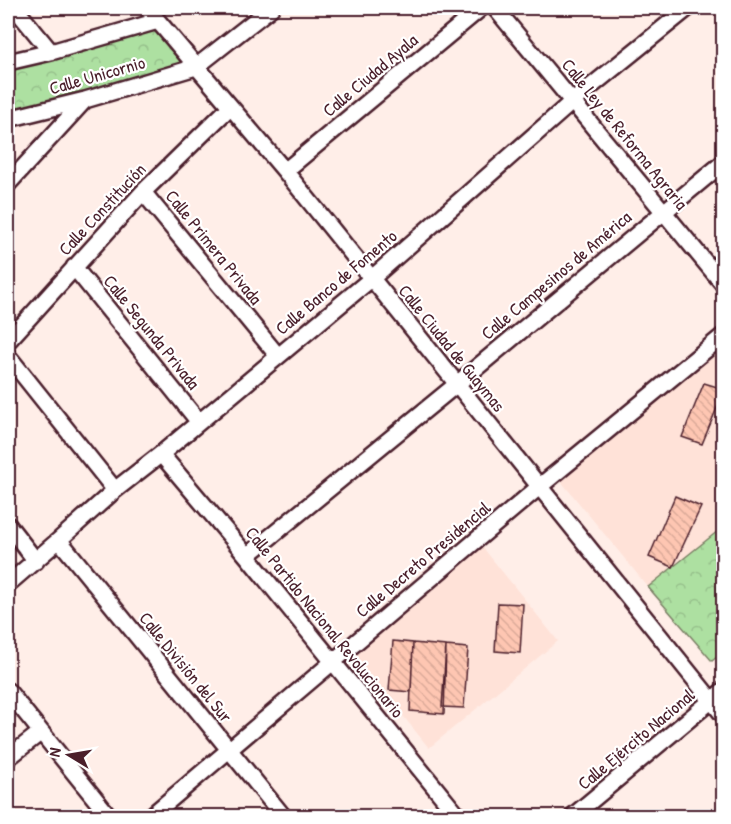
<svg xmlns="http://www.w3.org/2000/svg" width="731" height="824" font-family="'Patrick Hand',sans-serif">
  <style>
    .built { fill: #ffe2d8 }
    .park { fill: url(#park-crowns); stroke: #7c8066; stroke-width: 1.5 }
    .building { fill: url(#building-back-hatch); stroke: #4a1f2b; stroke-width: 1.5 }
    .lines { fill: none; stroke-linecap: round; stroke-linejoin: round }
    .minor-casing { stroke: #4a1f2b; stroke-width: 20 }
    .minor { stroke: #fff; stroke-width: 15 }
    .labels { text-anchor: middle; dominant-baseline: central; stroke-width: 4.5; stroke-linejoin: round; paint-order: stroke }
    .street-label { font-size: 18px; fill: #4a1f2b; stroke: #fff }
  </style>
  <defs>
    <pattern id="park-crowns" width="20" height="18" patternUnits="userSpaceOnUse" patternTransform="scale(1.5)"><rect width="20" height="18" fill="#ade0a1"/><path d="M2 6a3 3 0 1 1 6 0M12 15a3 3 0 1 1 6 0" fill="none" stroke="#96c08b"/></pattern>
    <pattern id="building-back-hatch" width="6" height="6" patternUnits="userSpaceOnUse" patternTransform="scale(1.5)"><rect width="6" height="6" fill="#fec6b2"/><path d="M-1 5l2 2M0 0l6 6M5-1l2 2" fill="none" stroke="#dbaa99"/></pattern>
  </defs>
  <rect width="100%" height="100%" fill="#ffeee8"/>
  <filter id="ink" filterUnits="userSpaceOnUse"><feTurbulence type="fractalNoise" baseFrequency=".0167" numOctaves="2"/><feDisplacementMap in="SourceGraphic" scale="12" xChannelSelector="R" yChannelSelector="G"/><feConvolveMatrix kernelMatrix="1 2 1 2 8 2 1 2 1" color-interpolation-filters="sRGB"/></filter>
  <g filter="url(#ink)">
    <path class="built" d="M723 341V527L648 587 560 480Z
      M480 544 558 641 429 748 349 649Z"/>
    <path class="park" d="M158 21 196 67 8 119V61Z
      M723 527V652L712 661 648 587Z"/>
    <path class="building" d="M704 383 724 389V391L702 444 682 437Z
      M675 496 701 507 673 567 649 557Z
      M498 603 523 604 520 653 495 651Z
      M393 641 413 643 411 692 389 690Z
      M413 643 446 646 444 714 410 711Z
      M446 646 468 648 464 708 442 707Z"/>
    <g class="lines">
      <defs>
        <path id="minor" d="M15 8 51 52
          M147 8 285 171 457 384 724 716
          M495 8 724 285
          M8 62 51 52 158 21
          M8 119 85 100 196 67 271 8
          M285 171 481 8
          M8 184 85 100
          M143 192 278 356
          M74 267 199 422
          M8 341 143 192 230 107
          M8 356 115 490
          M161 454 247 556 458 816
          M8 525 36 561
          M59 540 283 816
          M247 556 457 384 724 162
          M8 584 59 540 115 490 161 454 371 279 573 101 688 8
          M8 691 109 816
          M8 758 41 732
          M151 816 539 487 724 335
          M573 816 724 690"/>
      </defs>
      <use href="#minor" class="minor-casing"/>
      <use href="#minor" class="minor"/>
    </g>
  </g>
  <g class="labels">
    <g class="street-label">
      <text transform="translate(97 75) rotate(-16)">Calle Unicornio</text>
      <text transform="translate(370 75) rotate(-40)">Calle Ciudad Ayala</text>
      <text transform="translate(625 134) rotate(51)">Calle Ley de Reforma Agraria</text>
      <text transform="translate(102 209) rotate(-47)">Calle Constitución</text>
      <text transform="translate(214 247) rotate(51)">Calle Primera Privada</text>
      <text transform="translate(556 275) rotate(-40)">Calle Campesinos de América</text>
      <text transform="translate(336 282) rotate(-40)">Calle Banco de Fomento</text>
      <text transform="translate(152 332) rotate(51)">Calle Segunda Privada</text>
      <text transform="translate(452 348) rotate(51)">Calle Ciudad de Guaymas</text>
      <text transform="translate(423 559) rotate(-40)">Calle Decreto Presidencial</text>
      <text transform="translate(325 622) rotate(51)">Calle Partido Nacional Revolucionario</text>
      <text transform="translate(186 667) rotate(51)">Calle División del Sur</text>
      <text transform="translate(636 739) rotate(-40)">Calle Ejército Nacional</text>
    </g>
  </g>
  <rect width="731" height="824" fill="none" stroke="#fff" stroke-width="30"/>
  <rect x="15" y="15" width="701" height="794" fill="none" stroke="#4a1f2b" stroke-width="2" filter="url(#ink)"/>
  <g transform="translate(69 755) rotate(281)" stroke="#ffffff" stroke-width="4.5" paint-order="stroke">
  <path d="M0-4.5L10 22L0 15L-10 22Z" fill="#4a1f2b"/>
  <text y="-9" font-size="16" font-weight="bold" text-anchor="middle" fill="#4a1f2b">N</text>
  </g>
</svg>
